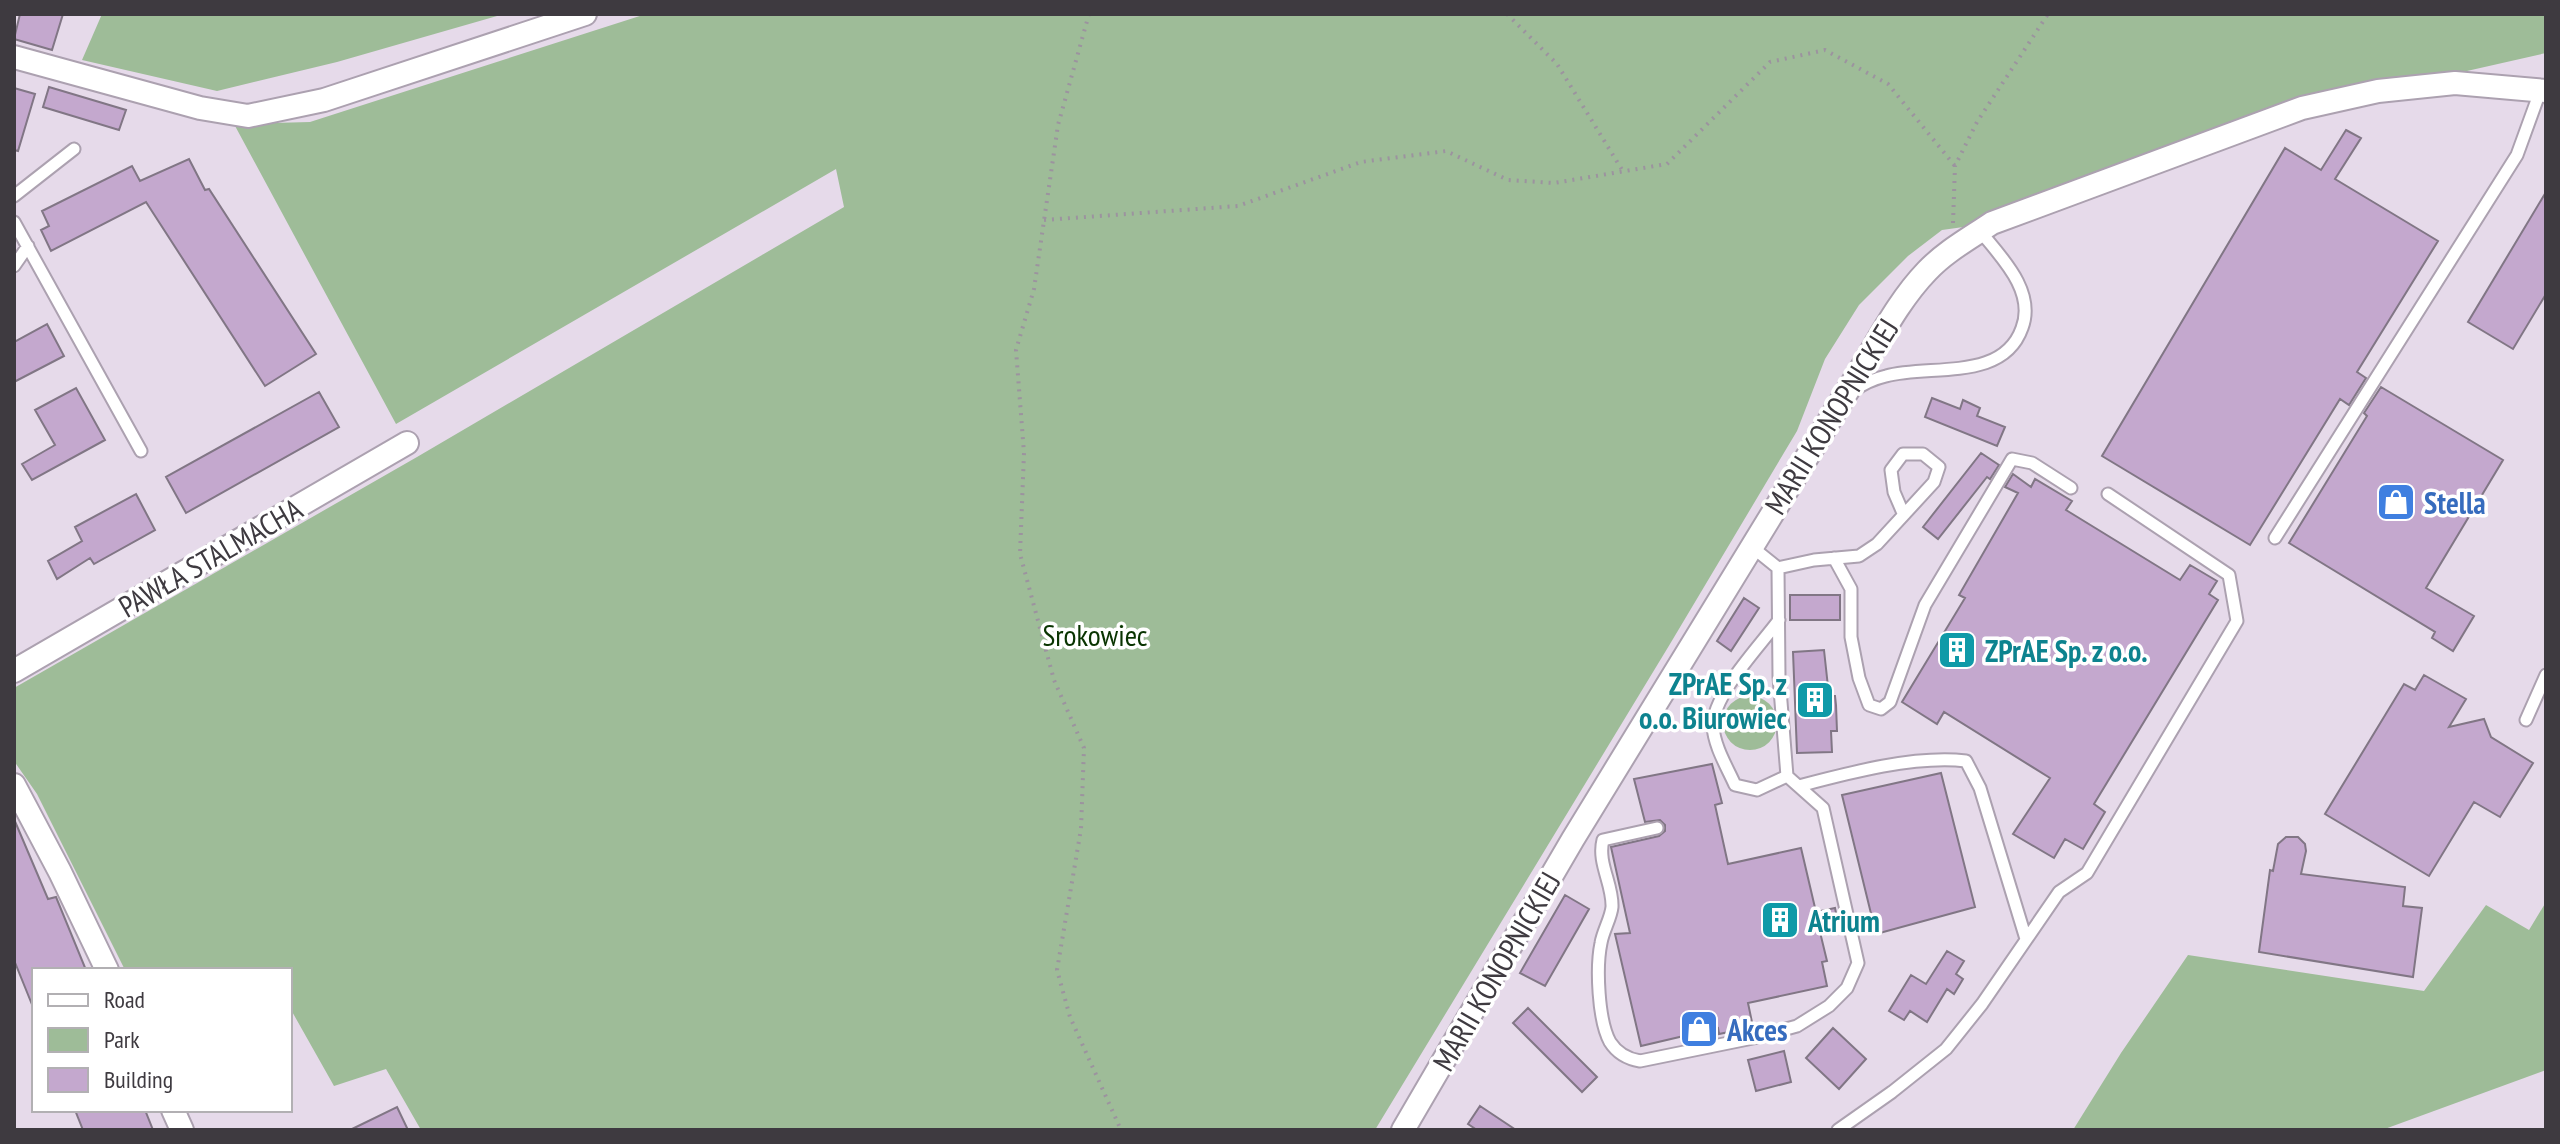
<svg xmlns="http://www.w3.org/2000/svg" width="2560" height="1144" font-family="'PT Sans Narrow',sans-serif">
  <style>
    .green { fill: #9ebc98 }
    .building { fill: #c4a8ce; stroke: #817685; stroke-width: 2 }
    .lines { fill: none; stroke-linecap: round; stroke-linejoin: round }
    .service-casing { stroke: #aca1b0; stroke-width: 15 }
    .minor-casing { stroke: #aca1b0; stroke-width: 26 }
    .path { stroke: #9c939f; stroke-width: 4; stroke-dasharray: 2 6; stroke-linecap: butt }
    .service { stroke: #fff; stroke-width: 11 }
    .minor { stroke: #fff; stroke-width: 22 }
    .labels { text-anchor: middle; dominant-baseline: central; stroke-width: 7; stroke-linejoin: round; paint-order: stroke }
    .street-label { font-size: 30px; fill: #3e3a40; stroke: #fff }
    .shop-label { font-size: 30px; font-weight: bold; fill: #366cbe; stroke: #fff; text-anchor: start }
    .park-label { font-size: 30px; fill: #093401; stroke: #fff }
    .culture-label { font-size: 30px; font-weight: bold; fill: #0d838f; stroke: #fff; text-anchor: start }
  </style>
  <rect width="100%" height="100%" fill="#e6daea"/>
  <path class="green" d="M102 14H504L337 62 217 91 82 60Z
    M646 14H2546V53L2330 102 1992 223 1942 230 1908 256 1859 305 1825 359 1797 431 1670 644 1375 1130H421L386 1069 334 1086 290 1008V970H125L37 794 14 761V688L417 457 844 207 836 169 396 424 234 124 310 122Z
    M1723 723a27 27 0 1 1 54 0a27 27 0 1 1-54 0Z
    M2546 902V1070L2382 1130H2073L2121 1053 2188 955 2424 991 2486 905 2529 930Z"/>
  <path class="building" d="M20 14H63L52 50 14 39Z
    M49 87 126 110 119 130 43 107Z
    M14 88 35 94 18 151 14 150Z
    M2346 130 2361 138 2335 179 2438 241 2357 372 2366 378 2349 405 2340 399 2250 545 2102 456 2285 148 2321 170Z
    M189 159 205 190 209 189 316 354 265 386 146 202 51 251 41 230 49 226 42 211 132 166 140 181Z
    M2546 192V294L2513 349 2468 322Z
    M47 324 64 356 14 382V342Z
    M2381 387 2503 460 2426 588 2474 616 2453 651 2432 638 2435 632 2289 543 2367 416 2364 413Z
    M76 388 105 440 32 480 22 464 55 445 35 410Z
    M319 392 339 427 186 513 166 477Z
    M1932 398 1960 409 1963 400 1980 408 1977 416 2005 427 1997 446 1925 417Z
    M1981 453 1999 465 1990 479 1987 477 1938 539 1923 527Z
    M2013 474 2031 487 2035 479 2072 501 2066 510 2180 580 2190 565 2217 581 2209 594 2218 600 2094 804 2105 812 2083 849 2065 839 2054 858 2013 834 2050 778 1944 712 1937 724 1902 702 1965 598 1959 595 2018 493 2005 487Z
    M136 494 155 530 94 564 90 558 57 579 48 561 82 541 75 527Z
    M1790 595H1840V620H1790Z
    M1744 598 1759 608 1731 651 1717 641Z
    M1824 650 1829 696H1835L1836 705 1837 731H1831L1832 752 1797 753 1793 652Z
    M2424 675 2466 699 2449 727 2484 719 2491 737 2533 763 2500 817 2474 802 2429 876 2325 814 2404 684 2415 690Z
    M1712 764 1722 803 1715 805 1728 864 1801 848 1816 912 1835 908 1838 923 1819 928 1827 961 1822 962 1827 986 1748 1003 1753 1027 1719 1034 1718 1028 1641 1046 1615 934 1630 933 1611 847 1659 836 1665 831V825L1660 820 1645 822 1634 779Z
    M1941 773 1975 907 1876 934 1842 795Z
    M14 819 48 899 56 897 86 970H34L33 1007 14 960Z
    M2286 837H2298L2305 844 2306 851 2301 874 2405 887 2403 906 2422 908 2413 977 2259 952 2270 870 2273 871 2278 844Z
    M1565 895 1589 909 1545 986 1520 973Z
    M1947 951 1964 961 1956 974 1963 979 1954 994 1947 989 1927 1022 1910 1011 1904 1020 1889 1011 1911 975 1926 984Z
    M1528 1008 1597 1077 1582 1092 1513 1023Z
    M1833 1028 1866 1059 1839 1089 1806 1058Z
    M1784 1051 1791 1082 1756 1091 1748 1060Z
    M1480 1106 1516 1130H1477L1468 1124Z
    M397 1107 408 1130H350Z
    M75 1110H145L153 1130H83Z"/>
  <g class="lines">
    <defs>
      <path id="service" d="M14 196 74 149
        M14 222 141 451
        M14 266 28 246
        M1853 391C1863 384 1873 379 1886 376 1931 364 2003 382 2022 328 2036 291 2001 257 1980 231
        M2275 538 2517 155 2541 89
        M1834 558 1851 589V637L1859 678 1869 705 1881 709 1890 702 1925 605 2012 459 2032 463 2071 488
        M1778 568 1814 560 1859 556 1877 544 1934 482 1939 467 1923 454H1903L1891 470 1894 492 1903 513
        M1779 620C1760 646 1713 694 1713 726 1714 746 1727 767 1735 785L1757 790 1787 776
        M2526 720 2546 675
        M1799 786C1848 773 1915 755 1966 761L1980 788 2026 939
        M1657 828 1603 840C1597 863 1613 884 1612 907 1611 918 1603 931 1601 943 1596 967 1598 1020 1610 1042 1617 1053 1628 1059 1640 1061L1753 1038 1797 1026 1829 1006 1847 988 1858 963 1823 808 1787 776 1779 677 1778 568 1752 547
        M1838 1130 1892 1092 1946 1049 1982 1004 2059 892 2087 873 2237 621 2229 575 2108 494"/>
      <path id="minor" d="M14 57 200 108 248 116 324 100 585 14
        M14 671 407 443
        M14 785 60 872 107 970
        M173 1110 182 1130
        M1403 1130 1573 839 1864 364C1883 332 1901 298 1927 271 1946 251 1970 238 1992 223L2302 108 2378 91 2455 83 2546 91"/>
    </defs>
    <use href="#service" class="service-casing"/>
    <use href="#minor" class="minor-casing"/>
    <path class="path" d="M1089 14 1058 125 1034 289 1016 350 1024 453 1020 554 1054 680 1084 748 1081 829 1057 970 1070 1017 1121 1130
      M1507 14 1557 64 1624 173
      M1044 220 1238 206 1361 162 1446 151 1508 180 1554 183 1667 164 1770 62 1825 50 1888 84 1955 166
      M1953 223 1955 166 1977 122 2048 14"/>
    <use href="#service" class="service"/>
    <use href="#minor" class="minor"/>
  </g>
  <defs>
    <symbol id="shop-square" viewBox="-11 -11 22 22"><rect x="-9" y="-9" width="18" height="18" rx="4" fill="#3f7fe0" stroke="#fff"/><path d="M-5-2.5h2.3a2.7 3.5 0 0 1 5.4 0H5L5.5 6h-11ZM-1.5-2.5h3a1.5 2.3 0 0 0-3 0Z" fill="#fff"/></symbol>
    <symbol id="building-square" viewBox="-11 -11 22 22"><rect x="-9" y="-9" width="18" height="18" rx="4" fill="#0f9aa8" stroke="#fff"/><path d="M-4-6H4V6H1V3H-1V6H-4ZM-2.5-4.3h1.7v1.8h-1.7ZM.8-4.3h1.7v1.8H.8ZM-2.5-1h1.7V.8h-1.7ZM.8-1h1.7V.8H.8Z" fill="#fff"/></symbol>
  </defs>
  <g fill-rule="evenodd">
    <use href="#shop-square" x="2374" y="480" width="44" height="44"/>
    <use href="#building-square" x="1935" y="628" width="44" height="44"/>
    <use href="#building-square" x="1793" y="678" width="44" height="44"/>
    <use href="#building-square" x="1758" y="898" width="44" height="44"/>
    <use href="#shop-square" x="1677" y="1007" width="44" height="44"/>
  </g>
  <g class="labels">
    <g class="street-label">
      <text transform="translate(1831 416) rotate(-58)">MARII KONOPNICKIEJ</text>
      <text transform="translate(210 557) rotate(-30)">PAWŁA STALMACHA</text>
      <text transform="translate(1496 971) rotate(-60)">MARII KONOPNICKIEJ</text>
    </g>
    <g class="shop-label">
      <text x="2424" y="502">Stella</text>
      <text x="1727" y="1029">Akces</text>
    </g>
    <g class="park-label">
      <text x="1095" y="634">Srokowiec</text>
    </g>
    <g class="culture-label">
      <text x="1985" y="650">ZPrAE Sp. z o.o.</text>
      <text x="1787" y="683" text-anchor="end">ZPrAE Sp. z<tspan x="1787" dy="34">o.o. Biurowiec</tspan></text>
      <text x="1808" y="920">Atrium</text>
    </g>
  </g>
  <rect width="2560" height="1144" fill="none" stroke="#3e3a40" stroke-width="32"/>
  <rect x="32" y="968" width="260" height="144" fill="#ffffff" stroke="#b2b0b3" stroke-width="2"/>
  <rect x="48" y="994" width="40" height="12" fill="#ffffff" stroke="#b2b0b3" stroke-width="2"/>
  <text x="104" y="1008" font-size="24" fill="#3e3a40">Road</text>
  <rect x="48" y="1028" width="40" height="24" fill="#9ebc98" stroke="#b2b0b3" stroke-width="2"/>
  <text x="104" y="1048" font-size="24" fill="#3e3a40">Park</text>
  <rect x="48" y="1068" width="40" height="24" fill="#c4a8ce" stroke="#b2b0b3" stroke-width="2"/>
  <text x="104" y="1088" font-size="24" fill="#3e3a40">Building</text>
</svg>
